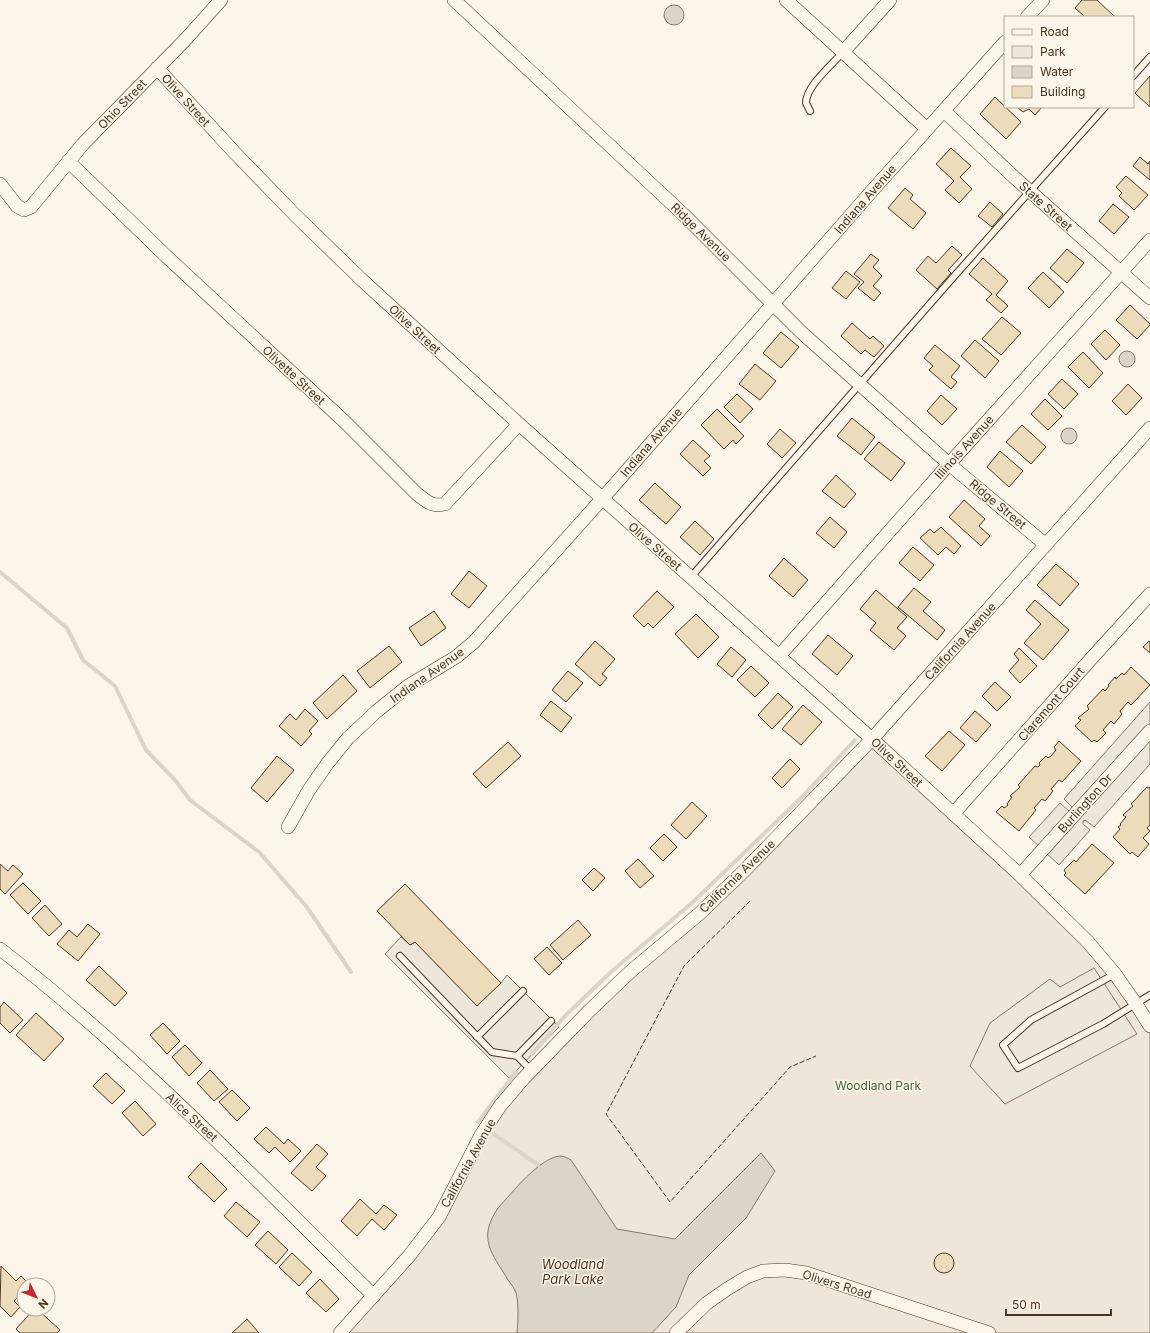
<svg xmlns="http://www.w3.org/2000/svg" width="1150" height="1333" font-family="Inter,sans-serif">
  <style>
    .green { fill: #ede6d9; stroke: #887966 }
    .parking { fill: #ede7d9; stroke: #887966 }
    .water { fill: #dcd4c6; stroke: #887966 }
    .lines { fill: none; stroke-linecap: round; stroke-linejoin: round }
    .stream { stroke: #dcd4c6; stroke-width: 4 }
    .building { fill: #ecdcbc; stroke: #4a3520 }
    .lane-casing { stroke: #4a3520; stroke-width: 8 }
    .street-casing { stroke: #4a3520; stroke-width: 14 }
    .lane { stroke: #fbf6e9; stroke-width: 6 }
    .street { stroke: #fbf6e9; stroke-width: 13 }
    .fence { stroke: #4a3520; stroke-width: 1; stroke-dasharray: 5 2; stroke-linecap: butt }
    .labels { text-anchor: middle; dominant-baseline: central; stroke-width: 3; stroke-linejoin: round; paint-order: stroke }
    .street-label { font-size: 12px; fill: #4a3520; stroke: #fbf6e9 }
    .park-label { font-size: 12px; fill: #436837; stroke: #fbf6e9 }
    .water-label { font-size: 13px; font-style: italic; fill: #4a3520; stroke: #fbf6e9 }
  </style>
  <rect width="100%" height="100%" fill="#fbf6e9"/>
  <path class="green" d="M872 739 1088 942 1150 1028V1333H340L439 1217 491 1121 566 1035Z"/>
  <path class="parking" d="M1150 702V764L1094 827 1085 820 1083 821V824L1090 830 1059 865 1029 837 1060 803 1069 811 1071 810 1072 807 1064 799Z
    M401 937 410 945 415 942 477 1005 501 983 507 975 559 1027 509 1078 385 954Z
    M1094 968 1137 1034 1005 1104 970 1066 990 1023 1050 979 1060 987Z"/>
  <path class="water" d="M664 15a10 10 0 1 1 20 0a10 10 0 1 1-20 0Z
    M1119 359a8 8 0 1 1 16 0a8 8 0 1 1-16 0Z
    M1061 436a8 8 0 1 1 16 0a8 8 0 1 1-16 0Z
    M761 1153 775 1171 746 1218 689 1275 676 1307 652 1333H517C518 1323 519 1303 516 1293 515 1289 511 1284 508 1280 492 1253 477 1239 498 1208 512 1193 539 1158 560 1156 564 1156 567 1158 571 1160L617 1229 675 1239Z"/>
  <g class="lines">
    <path class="stream" d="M0 572 67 628 83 660 115 686 146 750 175 780 190 800 259 852 306 906 351 972
      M532 1054 566 1015 611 972 693 902 802 797 855 740
      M478 1122 516 1072
      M494 1134 538 1165"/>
  </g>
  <path class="building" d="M1082 0H1097L1115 17H1085L1075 8Z
    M1150 76V107L1135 93Z
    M995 97 1021 122 1006 139 980 114Z
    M1017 107H1042L1035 115 1029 109 1023 112Z
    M951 148 971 166 960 177 972 189 959 203 945 190 954 181 936 164Z
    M1140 157 1148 164 1150 161V180L1133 166Z
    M1126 176 1148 195 1134 210 1119 196 1122 193 1116 187Z
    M905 188 913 195 910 199 926 213 913 229 888 208Z
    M990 202 1003 214 992 227 978 216Z
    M1113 204 1129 217 1114 234 1099 221Z
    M952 246 962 255 948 270 951 273 937 289 916 270 928 256 936 263Z
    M1067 249 1084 263 1067 283 1050 268Z
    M871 254 879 260 873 267 882 276 873 286 881 293 874 301 858 288 864 282 854 274Z
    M983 258 1008 281 996 295 1008 306 1001 313 986 300 992 294 969 274Z
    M846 271 860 282 846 299 832 288Z
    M1043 272 1064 292 1049 308 1028 288Z
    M1130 305 1150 324V325L1137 339 1116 320Z
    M1002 317 1021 333 1001 355 982 339Z
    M852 323 870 339 873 336 884 346 874 357 865 350 861 354 841 336Z
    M1105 330 1120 345 1106 360 1091 344Z
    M781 332 799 347 781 368 763 353Z
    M975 340 999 361 985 378 961 356Z
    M935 345 960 366 951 377 957 382 951 389 929 370 933 366 924 358Z
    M1083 352 1103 373 1089 388 1068 367Z
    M755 364 776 381 760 400 739 384Z
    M1062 379 1078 394 1064 409 1048 394Z
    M1128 384 1142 398 1126 415 1112 401Z
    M737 394 753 409 740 423 724 407Z
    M941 395 957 409 942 425 927 411Z
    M1045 399 1062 416 1048 430 1031 414Z
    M717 409 744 436 736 444 733 440 724 449 701 425Z
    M852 418 875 437 861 455 837 436Z
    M1022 425 1046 447 1031 464 1006 442Z
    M780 429 796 443 782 458 767 444Z
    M693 440 710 456 704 461 711 468 703 476 680 454Z
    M879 442 905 463 891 481 864 459Z
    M1000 451 1023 471 1009 487 987 467Z
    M836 475 856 494 844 508 822 491Z
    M655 483 681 507 666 524 639 500Z
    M964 500 985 519 979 526 990 536 981 546 949 517Z
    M830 517 847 532 834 548 816 533Z
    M695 521 714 539 700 555 680 537Z
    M941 527 961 546 954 554 946 547 938 555 920 538 930 529 934 533Z
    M913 547 934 565 920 581 899 563Z
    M784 558 808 580 793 597 769 576Z
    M1056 564 1079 584 1060 606 1037 585Z
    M469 571 487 586 469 608 451 594Z
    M914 588 931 602 923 611 945 630 937 640 898 607Z
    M876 590 907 617 897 628 906 636 894 650 870 630 876 623 860 609Z
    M657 591 674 607 653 628 648 623 644 627 633 616Z
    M1035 600 1069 630 1043 660 1024 643 1041 624 1026 610Z
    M434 611 446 628 421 646 409 628Z
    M696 614 719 637 698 658 675 634Z
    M828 635 853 656 837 675 812 654Z
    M595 641 615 659 602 674 607 678 600 686 575 664Z
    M1149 641 1150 642V653L1143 647Z
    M389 646 402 662 370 688 357 671Z
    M731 647 746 660 732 677 717 664Z
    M1019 648 1037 666 1020 683 1009 671 1019 660 1014 654Z
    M751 666 769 683 755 697 737 680Z
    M1131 667 1150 685 1131 705 1128 702 1120 711 1122 714 1114 724 1111 721 1103 730 1106 733 1097 742 1094 740 1092 742 1075 726 1081 720 1078 718 1089 709 1087 706 1103 689 1105 691 1109 686 1108 685 1115 677 1116 679 1122 673 1124 675Z
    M568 671 583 683 566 702 552 690Z
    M343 675 357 691 327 719 313 703Z
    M995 682 1011 697 997 711 982 696Z
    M778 693 793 707 772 729 758 715Z
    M551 701 572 718 561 732 540 715Z
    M803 705 822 722 801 745 782 729Z
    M305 709 318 721 309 731 312 734 301 746 279 726 290 714 296 720Z
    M975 711 991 725 976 742 960 728Z
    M949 731 965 745 942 771 925 756Z
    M1059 741 1081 761 1062 782 1059 780 1051 789 1053 791 1045 801 1042 799 1034 808 1036 810 1019 831 996 812 1002 806 1004 808 1008 805 1007 804 1012 797 1010 796 1020 787 1018 785 1035 766 1038 767 1040 765 1039 763 1046 756 1048 758 1051 756 1056 750 1054 747Z
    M508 742 521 756 486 788 473 774Z
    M277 756 294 770 267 802 251 788Z
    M790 759 800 769 782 788 772 778Z
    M1147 787 1149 788 1150 787V825L1147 828 1150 831 1143 838 1149 844 1138 857 1132 852 1130 854 1113 837 1120 829 1118 827 1121 825 1120 824 1126 817 1123 815 1133 806 1131 804Z
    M692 802 707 816 686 839 671 825Z
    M664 834 677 847 663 861 650 848Z
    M1092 844 1114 863 1085 894 1064 875 1066 873 1064 870 1074 860 1076 862Z
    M638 859 654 876 640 888 625 871Z
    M0 864 8 871 13 865 23 874 5 894 0 889Z
    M594 868 605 878 593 891 582 880Z
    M23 883 41 901 28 914 10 895Z
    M405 884 501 983 477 1006 415 942 410 945 377 911Z
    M45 905 62 924 49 936 32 918Z
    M578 920 591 935 563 960 550 945Z
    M88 924 100 934 78 961 57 944 69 930 77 937Z
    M547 947 562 963 549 975 534 959Z
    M99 966 127 993 115 1006 86 980Z
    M4 1002 23 1020 10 1033 0 1023V1007Z
    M36 1013 64 1039 44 1061 16 1035Z
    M163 1023 180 1041 167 1054 150 1035Z
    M185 1045 202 1063 189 1076 172 1057Z
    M210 1070 228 1089 214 1101 197 1083Z
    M106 1073 125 1091 112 1104 93 1086Z
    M232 1090 250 1108 237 1121 219 1102Z
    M135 1101 156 1124 143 1136 122 1113Z
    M266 1127 284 1144 288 1139 301 1151 290 1162 275 1147 269 1153 254 1139Z
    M317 1144 328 1154 316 1167 326 1176 312 1191 291 1173Z
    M201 1163 227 1189 214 1202 188 1177Z
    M360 1199 376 1214 384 1205 397 1215 384 1230 372 1219 357 1236 341 1221Z
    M236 1202 260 1222 247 1237 224 1216Z
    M268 1231 288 1250 276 1264 255 1245Z
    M934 1263a10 10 0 1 1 20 0a10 10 0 1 1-20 0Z
    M292 1253 312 1272 299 1286 279 1267Z
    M1 1266 16 1281 21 1276 30 1285H24V1291L14 1301 20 1307 11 1317 0 1306Z
    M320 1279 339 1299 326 1312 306 1293Z
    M34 1309H37L60 1330 57 1333H20L16 1329Z
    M247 1319 259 1333H232Z"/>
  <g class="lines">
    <defs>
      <path id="lane" d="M1133 76 1150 57
        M810 111 806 103C806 86 832 65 843 52
        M690 578 957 273 1105 107
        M400 956 492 1052 517 1056 531 1070
        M1115 974 1031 1020 1003 1045 1018 1068 1103 1024 1150 995
        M477 1037 523 991
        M517 1056 551 1021"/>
      <path id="street" d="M454 0 683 214 801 332 949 464 1046 545
        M786 0 927 129
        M1027 17 1043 0
        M843 52 890 0
        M157 68 234 152 295 215 362 280 519 424 872 739 1020 875 1088 942 1115 974 1136 1004 1150 1026
        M944 111 1015 178 1150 298
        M68 161 166 256 345 422 417 494C428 502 431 507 445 504L519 424
        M0 184 17 206 24 210 31 207 83 144 185 40 221 0
        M779 656 949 464 1150 240
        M953 814 1090 660 1150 594
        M288 827 309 790 327 764 348 738 377 711 408 686 456 657 474 642 602 499 871 192 1005 42
        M1020 875 1150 731
        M0 949C135 1053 253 1177 374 1296
        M340 1333 409 1256 439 1217 481 1135 500 1106 523 1079 589 1011 630 972 699 914 744 871 872 739 1150 428
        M676 1333 707 1303 727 1289 747 1277 763 1271 785 1270 806 1273 989 1333"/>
    </defs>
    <use href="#lane" class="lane-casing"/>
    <use href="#street" class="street-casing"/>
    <use href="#lane" class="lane"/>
    <use href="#street" class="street"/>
    <path class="fence" d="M750 901 684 966 606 1114 670 1202 790 1067 816 1056"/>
  </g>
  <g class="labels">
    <g class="street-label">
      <text transform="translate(186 100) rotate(48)">Olive Street</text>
      <text transform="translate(122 104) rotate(-46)">Ohio Street</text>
      <text transform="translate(865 199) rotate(-49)">Indiana Avenue</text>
      <text transform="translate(1046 206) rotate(42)">State Street</text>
      <text transform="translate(701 232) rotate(44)">Ridge Avenue</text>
      <text transform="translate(415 329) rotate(43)">Olive Street</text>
      <text transform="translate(294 375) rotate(43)">Olivette Street</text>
      <text transform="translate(651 442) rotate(-49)">Indiana Avenue</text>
      <text transform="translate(964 447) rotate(-48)">Illinois Avenue</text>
      <text transform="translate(998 504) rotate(40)">Ridge Street</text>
      <text transform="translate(655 546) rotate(41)">Olive Street</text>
      <text transform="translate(960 641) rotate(-48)">California Avenue</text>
      <text transform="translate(427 675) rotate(-35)">Indiana Avenue</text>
      <text transform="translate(1051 704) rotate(-49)">Claremont Court</text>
      <text transform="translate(897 762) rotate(43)">Olive Street</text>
      <text transform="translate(1085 803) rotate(-48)">Burlington Dr</text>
      <text transform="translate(737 876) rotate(-44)">California Avenue</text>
      <text transform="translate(192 1117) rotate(43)">Alice Street</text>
      <text transform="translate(468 1163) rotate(-61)">California Avenue</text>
      <text transform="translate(837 1284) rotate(17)">Olivers Road</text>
    </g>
    <g class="park-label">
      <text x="878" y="1085">Woodland Park</text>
    </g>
    <g class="water-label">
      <text x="573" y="1264">Woodland<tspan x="573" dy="15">Park Lake</tspan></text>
    </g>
  </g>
  <rect x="1004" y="16" width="130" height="92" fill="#fbf6e9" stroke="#b4a999"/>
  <rect x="1012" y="29" width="20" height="6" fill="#fbf6e9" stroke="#b4a999"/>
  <text x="1040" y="36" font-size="12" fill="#4a3520">Road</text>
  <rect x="1012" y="46" width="20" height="12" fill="#ede6d9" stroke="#b4a999"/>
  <text x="1040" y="56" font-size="12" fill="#4a3520">Park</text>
  <rect x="1012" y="66" width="20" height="12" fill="#dcd4c6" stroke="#b4a999"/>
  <text x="1040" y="76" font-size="12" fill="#4a3520">Water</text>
  <rect x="1012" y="86" width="20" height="12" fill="#ecdcbc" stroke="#b4a999"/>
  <text x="1040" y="96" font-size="12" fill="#4a3520">Building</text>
  <g transform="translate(36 1297) rotate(133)"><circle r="19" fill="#fbf6e9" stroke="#b4a999"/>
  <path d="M0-3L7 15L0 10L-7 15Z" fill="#c62828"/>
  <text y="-6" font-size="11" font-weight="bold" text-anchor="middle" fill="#4a3520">N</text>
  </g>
  <path d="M1006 1309v6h105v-6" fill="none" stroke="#4a3520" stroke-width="2"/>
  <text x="1012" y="1309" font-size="12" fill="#4a3520" stroke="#fbf6e9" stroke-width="3" paint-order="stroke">50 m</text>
</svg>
